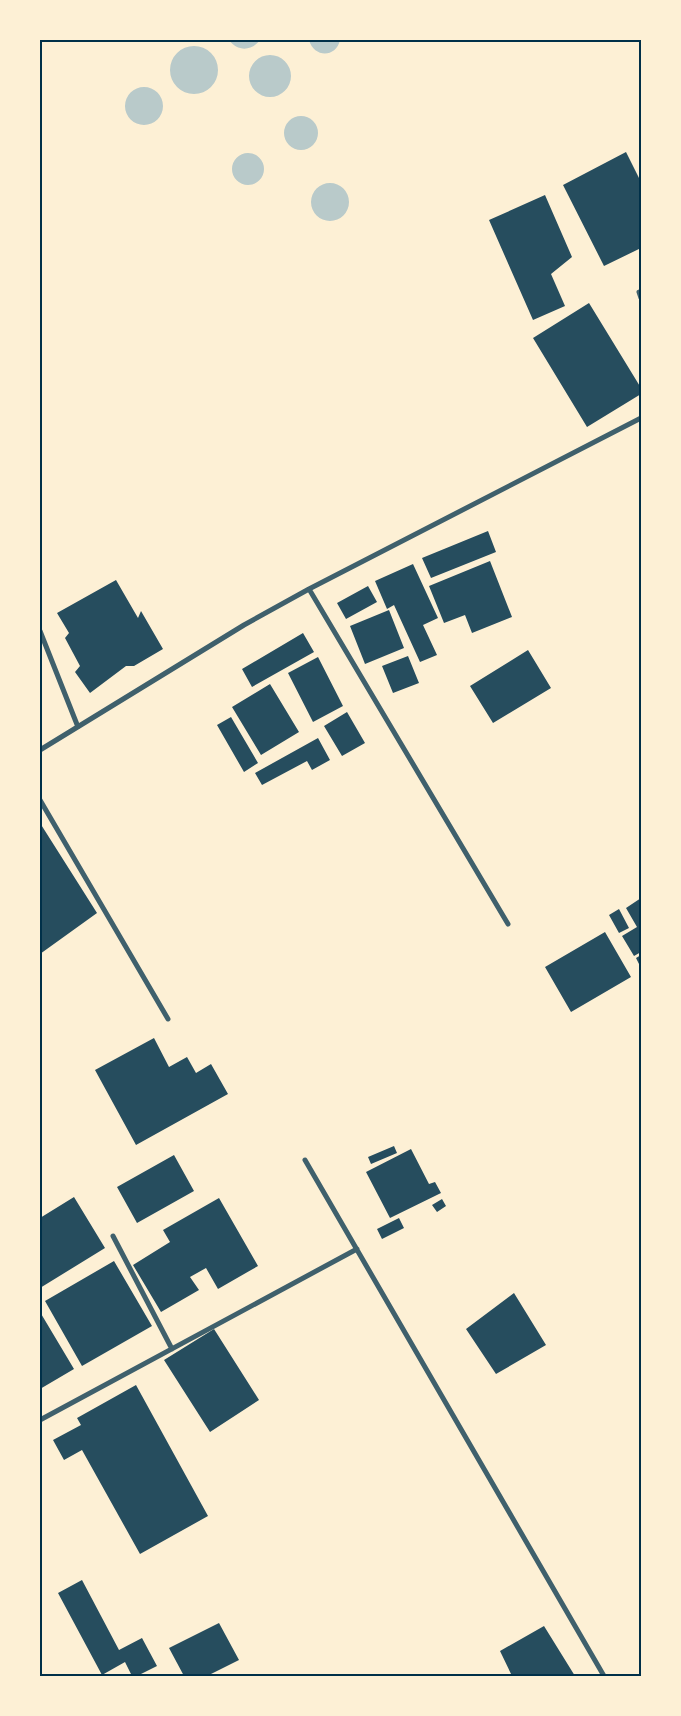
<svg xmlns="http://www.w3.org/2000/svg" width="681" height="1716" font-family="Ubuntu,sans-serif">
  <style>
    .green { fill: #b9caca }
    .building { fill: #264d5e }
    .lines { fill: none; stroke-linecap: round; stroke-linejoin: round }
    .minor { stroke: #3f606c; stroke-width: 5 }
    .neatline { fill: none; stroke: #003049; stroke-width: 2 }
  </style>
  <rect width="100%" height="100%" fill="#fdf0d5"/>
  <path class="green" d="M229 40H260C251 52 237 51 229 40Z
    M309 40H340C336 58 314 58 309 40Z
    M170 70a24 24 0 1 1 48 0a24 24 0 1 1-48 0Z
    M249 76a21 21 0 1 1 42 0a21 21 0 1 1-42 0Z
    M125 106a19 19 0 1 1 38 0a19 19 0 1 1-38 0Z
    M284 133a17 17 0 1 1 34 0a17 17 0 1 1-34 0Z
    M232 169a16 16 0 1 1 32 0a16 16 0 1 1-32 0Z
    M311 202a19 19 0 1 1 38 0a19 19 0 1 1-38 0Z"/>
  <path class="building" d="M626 152 641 182V248L604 266 563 185Z
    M545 195 572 257 551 274 565 306 533 320 489 220Z
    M589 303 641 388V394L587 427 533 338Z
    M488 531 496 552 431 578 422 558Z
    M490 561 512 617 472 633 465 615 444 623 429 586Z
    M413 564 438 618 423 625 437 655 420 662 394 605 387 609 375 581Z
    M116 580 138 618 141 611 163 649 134 666H126L90 693 75 672 80 666 65 638 69 633 57 613Z
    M368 586 377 602 346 619 337 603Z
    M389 610 404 648 365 664 350 626Z
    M303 633 314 652 252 687 242 669Z
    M528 650 551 688 493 723 470 686Z
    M408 656 419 683 393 693 382 666Z
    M318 657 343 706 313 722 288 673Z
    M270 684 299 732 261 755 232 707Z
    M347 712 365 743 342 756 324 726Z
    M231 717 258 763 244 772 217 725Z
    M318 738 330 760 312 770 307 761 262 785 255 773Z
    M40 823 97 913 40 954Z
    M641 898V952L634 956 622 936 637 927 626 908Z
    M619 909 629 928 619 933 609 915Z
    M605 932 631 977 571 1012 545 967Z
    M641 955V968L636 958Z
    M154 1038 169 1067 187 1057 196 1073 211 1064 228 1094 136 1145 95 1070Z
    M394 1146 397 1153 371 1164 368 1157Z
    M411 1149 429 1184 435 1182 441 1193 390 1218 366 1172Z
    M174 1155 194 1191 137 1223 117 1187Z
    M74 1197 105 1248 40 1288V1218Z
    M219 1198 258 1266 218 1289 206 1268 190 1277 199 1290 161 1312 133 1265 170 1242 163 1230Z
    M442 1199 446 1206 437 1212 432 1205Z
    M399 1218 404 1228 382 1239 377 1229Z
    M114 1261 152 1326 82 1366 45 1301Z
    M514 1293 546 1345 496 1374 466 1329Z
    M40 1312 74 1369 40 1389Z
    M214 1329 259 1400 210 1432 164 1360Z
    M136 1385 208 1516 140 1554 82 1450 64 1460 53 1440 81 1425 77 1418Z
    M82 1580 119 1650 142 1638 157 1666 137 1676H132L125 1662 102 1675 58 1593Z
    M219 1623 239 1660 207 1676H184L169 1648Z
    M544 1626 575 1676H512L500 1651Z"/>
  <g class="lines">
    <path class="minor" d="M639 292 641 298
      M309 589 508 924
      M40 631 78 727
      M40 750 244 625 309 589 641 418
      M40 800 168 1019
      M305 1160 604 1676
      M113 1236 172 1349
      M40 1420 357 1249"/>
  </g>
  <rect width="681" height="1716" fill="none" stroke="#fdf0d5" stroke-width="82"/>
  <rect x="41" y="41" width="599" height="1634" class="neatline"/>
</svg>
